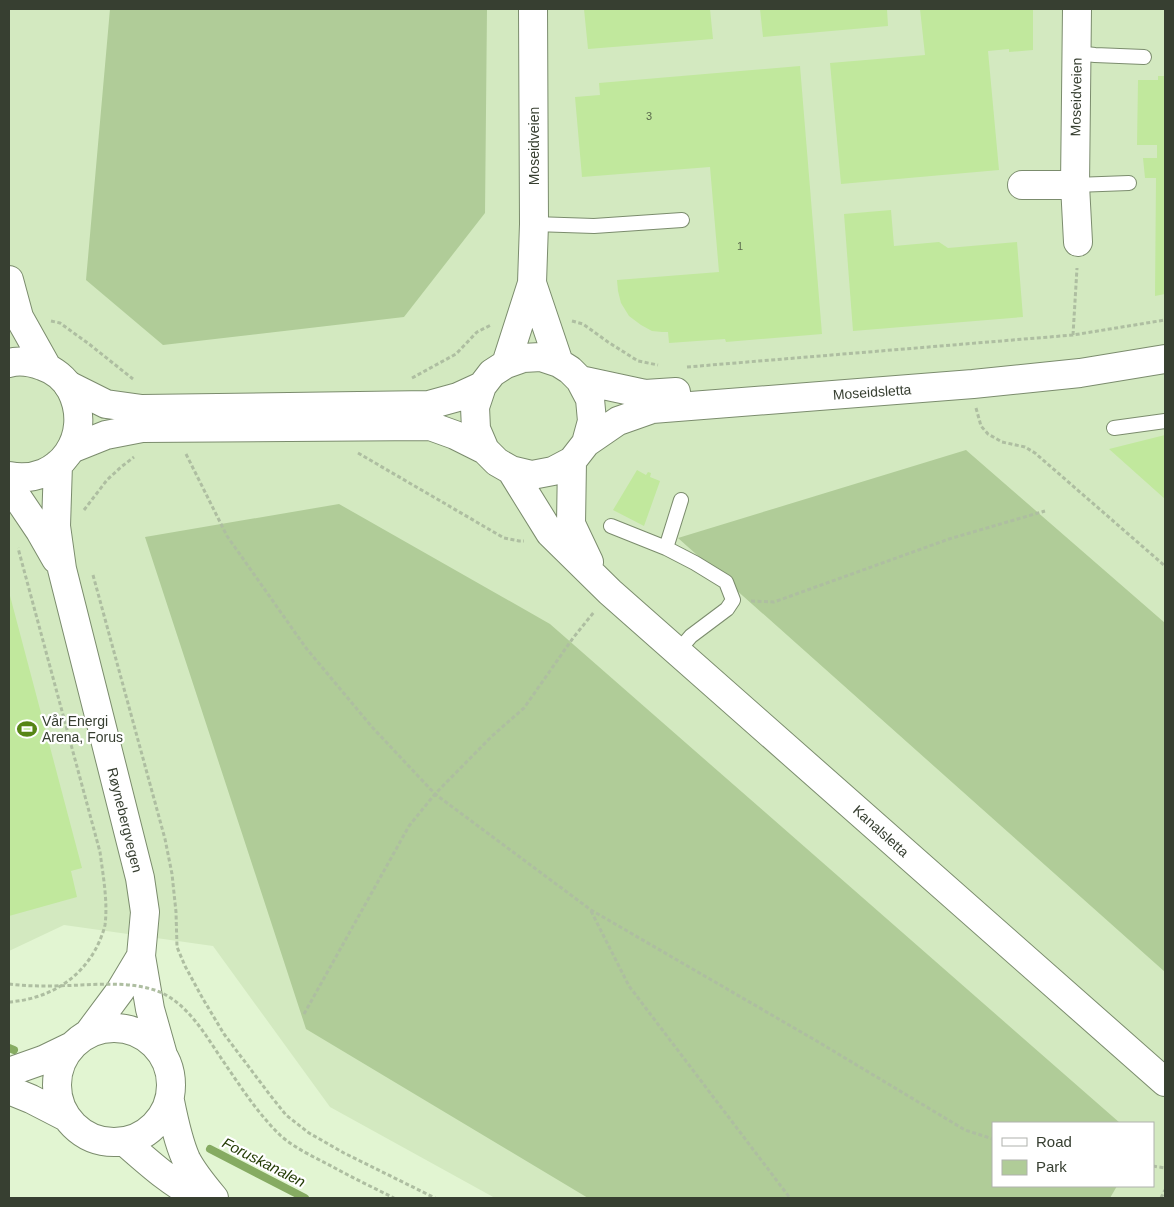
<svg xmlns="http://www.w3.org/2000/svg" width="1174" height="1207" font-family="Arial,sans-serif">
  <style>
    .built { fill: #d3e9c0; fill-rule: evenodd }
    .green { fill: #b0cc98 }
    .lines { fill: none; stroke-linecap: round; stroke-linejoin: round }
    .stream { stroke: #86ab62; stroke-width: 8 }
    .building { fill: #c1e89d }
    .lane-casing { stroke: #7b8c6d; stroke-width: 16 }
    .street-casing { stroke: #7b8c6d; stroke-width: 30 }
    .secondary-casing { stroke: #7b8c6d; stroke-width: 30 }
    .path { stroke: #aebea1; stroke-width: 3; stroke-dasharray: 4 2.5; stroke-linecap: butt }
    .lane { stroke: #fff; stroke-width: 14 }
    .street { stroke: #fff; stroke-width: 28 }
    .secondary { stroke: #fff; stroke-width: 28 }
    .path-bridge { stroke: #aebea1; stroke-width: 3; stroke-dasharray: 4 2.5; stroke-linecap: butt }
    .labels { text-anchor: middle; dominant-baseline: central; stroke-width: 4.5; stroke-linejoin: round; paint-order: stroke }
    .number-label { font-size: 11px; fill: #5a694c }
    .street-label { font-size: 14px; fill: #373f31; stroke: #fff }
    .poi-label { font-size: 14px; fill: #373f31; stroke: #fff; text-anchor: start }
    .water-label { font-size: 15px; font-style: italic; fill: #263e07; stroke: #fff }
  </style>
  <rect width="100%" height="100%" fill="#e2f5d2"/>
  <path class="built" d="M9 9H1165V1198H495L330 1107 213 946 64 925 9 951ZM993 1123H1153V1186H993Z"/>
  <path class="green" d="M110 9H487L485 213 404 317 163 345 86 280Z
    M966 450 1165 623V972L678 538Z
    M339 504 550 624 1120 1123H993V1186H1117L1110 1198H588L306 1029 145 537Z"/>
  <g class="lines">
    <path class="stream" d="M9 1048 14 1050
      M210 1149 305 1198"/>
  </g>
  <path class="building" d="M584 9H710L713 39 588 49Z
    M760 9H887L888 26 763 37Z
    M920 9H1033V50L1009 52V49L988 51 999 170 841 184 830 63 925 55Z
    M800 66 822 334 726 342 725 339 669 343 668 332H662L652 331 641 325 629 316 621 303 618 291 617 280 719 272 710 167 582 177 575 97 600 95 599 83Z
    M1158 76H1165V294L1155 296 1156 178H1145L1143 158H1157V145H1137L1138 80H1158Z
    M891 210 894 246 939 242 948 248 1017 242 1023 317 853 331 844 214Z
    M1165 435V499L1109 449Z
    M637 470 646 475 648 472 651 473 650 477 660 481 644 526 613 510Z
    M9 592 82 868 71 871 77 897 9 916Z"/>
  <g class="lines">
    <defs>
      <path id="lane" d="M1076 53 1095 55 1144 57
        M1075 185 1129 183
        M534 224 594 226 682 220
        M1114 428 1165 421
        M611 526 666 548 695 563 726 582 733 600 727 609 691 636 678 651
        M666 548 681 500"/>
      <path id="street" d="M1077 9 1075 185 1078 242
        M1022 185H1075
        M532 283 559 363
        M506 364 532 283 534 224 533 9
        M580 380 645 394 676 392
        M68 385 106 404 142 409 429 405 458 397 482 386
        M586 443 618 421 652 409 973 384 1080 373 1165 359
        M71 449 106 435 142 428 430 426 455 435 485 450
        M572 461 571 524 589 562
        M511 470 532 475 553 471 572 461 586 443 592 421 590 399 580 380 570 370 559 363 541 357 523 358 506 364 492 373 482 386 475 407 476 429 485 450 497 462 511 470 550 533 610 592 1165 1082"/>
      <path id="secondary" d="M9 280 19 317 47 367
        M9 363C20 360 31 362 42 366 54 370 65 379 71 390 94 435 60 486 9 476
        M58 464 56 526 62 569 140 878 145 912 141 956 150 1009 163 1055
        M9 485 40 531 56 559
        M57 1085a57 57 0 1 1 114 0a57 57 0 1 1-114 0Z
        M88 1034 120 991 141 956
        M9 1072 43 1060 72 1046
        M9 1090 31 1099 66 1117
        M170 1101C174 1121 178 1141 186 1159 193 1173 204 1186 214 1198
        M125 1142C149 1163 173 1185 201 1198"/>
    </defs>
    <use href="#lane" class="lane-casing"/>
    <use href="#street" class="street-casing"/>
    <use href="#secondary" class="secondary-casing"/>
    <path class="path" d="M51 321 60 323 89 344 133 379
      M572 321 583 324 608 342 638 361 658 365
      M1073 335 1077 268
      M687 367 1073 335 1165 320
      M412 378 456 354 477 332 491 325
      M976 408 981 426 988 434 1002 442 1025 447 1035 453 1165 566
      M358 453 504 538 519 541H524
      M186 454 227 536 306 648 372 727 435 794 591 910 820 1043 965 1130 993 1139
      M84 510 107 480 121 467 134 457
      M93 575 165 839 172 874 176 912 177 947 185 966 203 999 224 1034 270 1095 286 1115 309 1133 344 1153 435 1198
      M751 601 774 602 949 539 1045 511
      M591 911 629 986 790 1198
      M9 1002C49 999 84 978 100 940 102 935 104 930 105 925 108 902 103 875 100 852L18 548
      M304 1014 409 826 435 794 492 736 524 708 573 638 594 612
      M1153 1166 1165 1168
      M1161 1198 1165 1190"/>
    <use href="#lane" class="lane"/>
    <use href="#street" class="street"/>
    <use href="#secondary" class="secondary"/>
    <path class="path-bridge" d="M9 984C33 987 57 986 81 985 107 984 135 982 160 992 189 1005 206 1036 223 1061 241 1087 258 1114 281 1136 296 1149 316 1158 333 1167 353 1178 374 1188 394 1198"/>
  </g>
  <defs>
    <symbol id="stadium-bare" viewBox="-9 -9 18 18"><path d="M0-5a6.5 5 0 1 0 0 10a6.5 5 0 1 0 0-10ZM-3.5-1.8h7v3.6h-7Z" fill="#568515" stroke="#fff" stroke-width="2.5" paint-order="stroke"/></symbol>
  </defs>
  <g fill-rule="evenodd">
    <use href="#stadium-bare" x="13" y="715" width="28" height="28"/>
  </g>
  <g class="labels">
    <g class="number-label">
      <text x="649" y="116">3</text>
      <text x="740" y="246">1</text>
    </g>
    <g class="street-label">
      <text transform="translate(1076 97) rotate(-89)">Moseidveien</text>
      <text transform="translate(534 146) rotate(-90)">Moseidveien</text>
      <text transform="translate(872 392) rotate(-4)">Moseidsletta</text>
      <text transform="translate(125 820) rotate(76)">Røynebergvegen</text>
      <text transform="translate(881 831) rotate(42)">Kanalsletta</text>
    </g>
    <g class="poi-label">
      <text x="42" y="721">Vår Energi<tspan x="42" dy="16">Arena, Forus</tspan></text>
    </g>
    <g class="water-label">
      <text transform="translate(264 1162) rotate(27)">Foruskanalen</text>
    </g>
  </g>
  <rect width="1174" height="1207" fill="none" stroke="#373f31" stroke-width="20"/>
  <rect x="992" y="1122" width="162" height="65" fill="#ffffff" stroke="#afb2ad"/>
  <rect x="1002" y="1138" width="25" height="8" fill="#ffffff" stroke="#afb2ad"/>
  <text x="1036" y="1147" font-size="15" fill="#373f31">Road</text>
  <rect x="1002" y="1160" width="25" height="15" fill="#b0cc98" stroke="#afb2ad"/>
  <text x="1036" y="1172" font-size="15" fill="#373f31">Park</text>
</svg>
